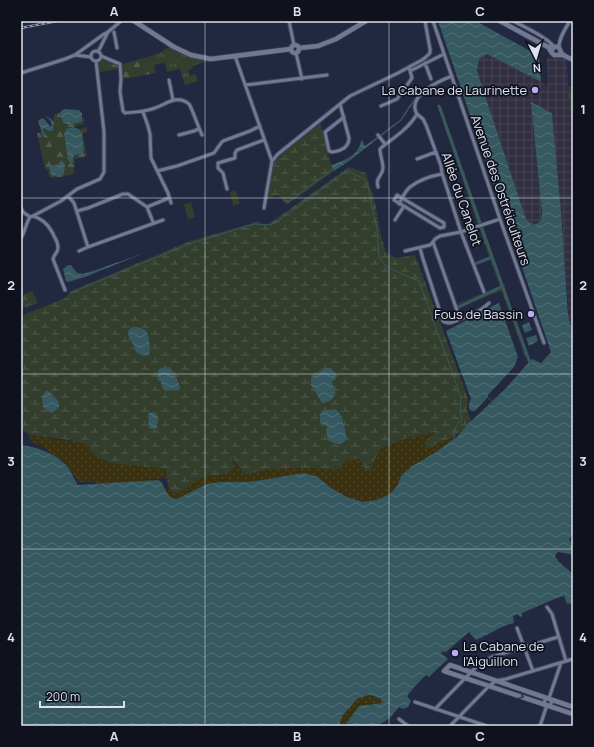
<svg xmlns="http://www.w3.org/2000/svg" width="594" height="747" font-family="Manrope,sans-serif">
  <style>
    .industrial { fill: url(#industrial-grid) }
    .grass { fill: url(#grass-tufts) }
    .forest { fill: url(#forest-firs) }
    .wetland { fill: url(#wetland-marsh) }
    .sand { fill: url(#sand-dots) }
    .green { fill: #333e2c }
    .water { fill: url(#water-waves) }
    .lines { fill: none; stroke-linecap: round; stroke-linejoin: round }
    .stream { stroke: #365860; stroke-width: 1 }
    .canal { stroke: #365860; stroke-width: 3 }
    .street-casing { stroke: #3e4356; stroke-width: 5 }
    .secondary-casing { stroke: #3e4356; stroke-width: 6 }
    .street { stroke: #707893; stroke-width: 3 }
    .secondary { stroke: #707893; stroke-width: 4.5 }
    .rail-casing { stroke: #8a8fa2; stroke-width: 2.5 }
    .rail { stroke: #0f121c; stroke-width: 1; stroke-dasharray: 3; stroke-linecap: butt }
    .oneway { stroke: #313646 }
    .grid { fill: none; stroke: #dde1f1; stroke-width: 1; stroke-opacity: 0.55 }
    .poi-dot { fill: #bbaaf6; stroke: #0f121c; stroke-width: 1.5 }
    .labels { text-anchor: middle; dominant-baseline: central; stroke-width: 3.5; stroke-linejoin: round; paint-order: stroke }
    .poi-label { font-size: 13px; fill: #dde1f1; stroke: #0f121c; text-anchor: end }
    .street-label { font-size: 13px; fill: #dde1f1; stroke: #0f121c }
    .neatline { fill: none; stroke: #dde1f1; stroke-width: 1.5 }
    .grid-label { font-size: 13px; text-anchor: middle; font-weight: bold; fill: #dde1f1 }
  </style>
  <defs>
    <pattern id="industrial-grid" width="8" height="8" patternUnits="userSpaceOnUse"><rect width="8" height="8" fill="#312f40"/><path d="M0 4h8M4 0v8" fill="none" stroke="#454353"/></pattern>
    <pattern id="grass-tufts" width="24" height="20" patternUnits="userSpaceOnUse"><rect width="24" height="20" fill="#333e2c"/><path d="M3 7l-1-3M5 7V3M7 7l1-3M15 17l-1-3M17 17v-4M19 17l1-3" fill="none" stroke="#505a4b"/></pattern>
    <pattern id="forest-firs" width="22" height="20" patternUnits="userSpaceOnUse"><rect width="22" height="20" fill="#333e2c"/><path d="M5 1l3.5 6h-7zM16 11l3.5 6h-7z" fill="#505a4b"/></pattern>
    <pattern id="wetland-marsh" width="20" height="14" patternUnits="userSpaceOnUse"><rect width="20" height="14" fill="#333e2c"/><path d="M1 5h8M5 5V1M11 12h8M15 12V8" fill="none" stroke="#505a4b"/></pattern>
    <pattern id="sand-dots" width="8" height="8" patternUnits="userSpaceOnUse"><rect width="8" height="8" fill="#393110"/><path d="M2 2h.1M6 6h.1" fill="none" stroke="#4c4528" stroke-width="1.8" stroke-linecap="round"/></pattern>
    <pattern id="water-waves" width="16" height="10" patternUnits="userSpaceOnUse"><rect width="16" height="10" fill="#365860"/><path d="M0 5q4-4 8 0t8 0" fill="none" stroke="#537077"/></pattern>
  </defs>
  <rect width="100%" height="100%" fill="#22283f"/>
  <path class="industrial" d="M487 54 541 82 547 86 548 81 547 58 561 57 567 60 568 86 573 139V323H570L568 314V305L552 113 531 102 542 213V217L539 222 536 224H533L529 222 525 216 477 71 479 59Z"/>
  <path class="grass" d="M169 47C183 54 195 58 210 61V62H205L192 66 193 68 188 70 190 76 195 74 198 81 185 85 180 69 167 72 165 63 154 65 153 58 137 62V60C148 57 159 54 169 47Z
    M568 86H569L572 87 573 139Z
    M32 291 38 303 21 309V307L28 303V299L25 294Z"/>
  <path class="forest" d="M153 58 156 73 123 79 122 64 137 60V62Z
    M103 60 113 63 118 66V69L99 72 98 65 99 62Z
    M60 113 63 123 83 119 82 117 84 118V124L81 125 69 128 64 134 69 162 72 163 75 155 82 154V139L79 129 87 127V132L82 133 87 156 75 159 74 174 55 178 54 177 58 175 60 163 57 165 48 167 52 177 50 178 47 169H45L37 133 42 132 43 136 48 137C45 134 42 132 44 128L49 131 53 129 54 114Z"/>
  <path class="wetland" d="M441 106 528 355 525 357 502 292 499 291 459 308 457 304 500 286 490 260 475 265 474 263 488 258 489 257 438 107Z
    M320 122 331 165 334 171 287 205 278 195 268 199 272 173 275 161 280 156Z
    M349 167 366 173 375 202 381 236 386 252 396 258 415 255 468 398 467 410 471 421 481 412 506 388 529 362 541 373 455 438 464 428 454 437 441 442 430 448H426L424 442 435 432 404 439 381 449 374 461 371 471 369 472 366 470 361 464 334 470 310 468 269 469 246 475 243 474 237 463 235 467 229 474 215 476 179 493C169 494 168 487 167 479 167 476 166 472 165 469L109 463 102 459 97 458 92 453 70 440 29 435 21 428V316L65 298 71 291 190 241 256 222 264 224 270 223Z
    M25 294 28 299V303L21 307V296Z"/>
  <path class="sand" d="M436 432 424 442 426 448H430L441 442 453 437 454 439 433 454 412 466 401 476 397 486 390 494 377 500 363 502 347 497 331 488 318 477 304 473 249 482H221L207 484 177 499H173L124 482 98 484 93 482H78C74 474 69 467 63 461 58 457 47 453 45 448 37 444 31 444 29 435L82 443 88 445C95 459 96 456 109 463L165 469 167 480 165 478 139 480H157L161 481 166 489 170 490 175 494 179 493 194 482 210 474C219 477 228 476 235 467L232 462 233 458 243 474 246 475 269 469 310 468 334 470 341 469 343 463 348 460 359 459 366 470 369 472 371 470 374 461 381 449 404 439 426 434Z
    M365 695 380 698 386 705 368 726H331L345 703Z"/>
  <path class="green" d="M236 190 240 204 233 206 230 192Z
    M191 202 195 217 188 219 184 204Z"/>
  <path class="water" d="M438 21H476L539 56 541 82 487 54 479 59 477 71 525 216C530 228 542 227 542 213L531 102 552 113 561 212 568 314 573 334V536H571L569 540 573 544V556L570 554 558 552 555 556 559 562 573 574V603L567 604 564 596 557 598 522 613V616L520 617 518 614 513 616 514 623C500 626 489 635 476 640L469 632 445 653 444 651 441 653 448 659 431 675 429 677 426 675 416 685 407 696 411 701 408 707 403 709 399 707 390 718 377 726H347L346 724 359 706 383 703 380 698 369 695 358 698 342 716 340 723V726H21V445C37 447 55 453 67 466 71 471 74 479 78 485L158 480C167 485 164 498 177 499L207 484 221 482H249L304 473 318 477 331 488 347 497 363 502 377 500 390 494 397 486 401 476 412 466 433 454 457 437 468 424 481 412 506 388 532 359 541 363 551 352Z
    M414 99 415 100 401 121 376 140 349 161 334 171 331 165C345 160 358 156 361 141L362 140 365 146 400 120Z
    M64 109 79 110 82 113V121C77 124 68 125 63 123L60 113 61 111Z
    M45 116 50 118 54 122 53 131H49L44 128 43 130 44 133 48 137 47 138 43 136 38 121 40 119 43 118 50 126H51L52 125 50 120Z
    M73 127 79 129C82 137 86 147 82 154L75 155 73 158V162L70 163 68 160 64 134C66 129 68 128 73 127Z
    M62 160 65 165 64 174 58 175 52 177 48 165H57Z
    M144 253 85 277 68 282 66 281 63 269 68 265H71L77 273 82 274 93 271Z
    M499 303 518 357 514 367 488 395V397L475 411H471C467 408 469 403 471 399L446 331Z
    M529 322 532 330 525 333 522 325Z
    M132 327H137L146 330C149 337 151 346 149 354L142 355 136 352 133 344 129 339 128 331Z
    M536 335 538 341 529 346 526 338Z
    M169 367C175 373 178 380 180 388L179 389H174L166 391 163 389 161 382 158 380C156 368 158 368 169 367Z
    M327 368H331L336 375V379L332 381 335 392 336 393C330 401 333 401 322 403L311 385V380L312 376 318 372Z
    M46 391H48C50 392 57 399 58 401 59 403 59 405 59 407L55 411 51 413 43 407 42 396Z
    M336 409 342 417 347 439C342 446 334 444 328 440L326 431 327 426 320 423V414L326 410Z
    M152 412H155L157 415 158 418 157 428 151 429 149 428 148 416 149 413Z"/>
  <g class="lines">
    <path class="stream" d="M287 203 333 169
      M70 293 189 244 254 224 268 225 275 223 348 170C354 176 362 176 367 182L377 229 379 257 382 262 389 268 419 281 461 397 460 411 462 419C456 426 453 429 454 439
      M487 397 493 402"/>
    <path class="canal" d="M439 106 482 229 530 363
      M475 264 492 257
      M459 307 503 286"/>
    <defs>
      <path id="street" d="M289 21 294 45
        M433 21 500 219 544 343
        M513 21C523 26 549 38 554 47
        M114 32 117 48
        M559 47C559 38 565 29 570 21
        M91 56a5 5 0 1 1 10 0a5 5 0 1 1-10 0Z
        M98 52 108 32 121 21
        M296 53 302 79
        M75 55 104 34 108 32
        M101 56 120 64 121 79 120 92 123 111 125 113C134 112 143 112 152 109 164 106 177 93 189 104 192 108 199 129 202 135
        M235 56 272 161 264 208
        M425 63 431 79
        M410 71 444 54
        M21 73 65 59 75 55 91 57
        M169 80 173 100
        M245 85 327 75
        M340 104 349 138C349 147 341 151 332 152L329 151 325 132 344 117
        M381 106 397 99 412 78 409 67
        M143 112 148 126 150 134 151 158 168 193 171 203
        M417 114 423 119 426 125 441 166 442 173 461 232 484 292
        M179 135 194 131 199 129
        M378 135 385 144
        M417 159 436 152
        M272 161 278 154 350 96 398 73 422 60 426 57 430 53V49L425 21
        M157 171 177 166 214 153 221 143 223 141 250 131 260 126
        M378 187C375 177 383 176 383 168 383 162 380 155 380 149L382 147C395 137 409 128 417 114 406 96 439 81 452 76
        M227 189 223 173 218 168V163L235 158V153L237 150 264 140
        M397 195 444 223V227L440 228 394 200Z
        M68 196 74 203 88 247
        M399 204C402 198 405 191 410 187 419 180 431 176 442 174
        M147 207 153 222
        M21 208 23 212 30 217 33 216C45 220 50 227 55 238 57 241 58 244 58 248 58 253 54 254 53 259L65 290
        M77 211 88 208 123 194H128L147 207 169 198
        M33 216 61 201 77 189 100 179 104 172V132L96 61
        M395 220 404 206
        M21 238C25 232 26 223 30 217
        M420 248 423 259 443 321C445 323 447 323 450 323 463 318 479 313 489 303
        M79 251 88 247 163 220
        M405 251 430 245 433 242
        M460 319 433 242 435 239 440 236 461 232 500 219
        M547 607 552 614 566 661
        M517 628 533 671
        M549 698 561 663
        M544.5 702a3.5 3.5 0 1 1 7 0a3.5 3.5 0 1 1-7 0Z
        M415 702 487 726
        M435 709 481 662 492 657 558 637
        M399 719 408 726
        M450 726 489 686 496 681 506 679 573 659
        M540 726 547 705"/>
      <path id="secondary" d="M134 21 174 47 191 55 211 59 291 49
        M500 21 548 47H553
        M291 49a4 4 0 1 1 8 0a4 4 0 1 1-8 0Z
        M299 48 318 46 336 39 366 21
        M550 50 552 53 554 55H564
        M551 51 554 47C562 46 558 50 563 55 566 57 570 58 573 60
        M573 707 450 665 444 671 573 714"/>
    </defs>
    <use href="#street" class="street-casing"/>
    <use href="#secondary" class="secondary-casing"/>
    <use href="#street" class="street"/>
    <use href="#secondary" class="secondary"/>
    <defs>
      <path id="rail" d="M21 28 57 21"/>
    </defs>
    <use href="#rail" class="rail-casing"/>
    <use href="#rail" class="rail"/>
  </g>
  <defs><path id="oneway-chevron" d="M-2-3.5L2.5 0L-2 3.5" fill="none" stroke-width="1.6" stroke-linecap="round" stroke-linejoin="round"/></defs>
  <use class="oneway" href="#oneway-chevron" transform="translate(521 696) rotate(18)"/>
  <path class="grid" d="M205 21V726M389 21V726M21 198H573M21 374H573M21 549H573"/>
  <g class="poi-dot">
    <circle cx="535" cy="90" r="4"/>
    <circle cx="531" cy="314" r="4"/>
    <circle cx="455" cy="653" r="4"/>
  </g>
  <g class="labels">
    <g class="poi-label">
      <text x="527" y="90">La Cabane de Laurinette</text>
      <text x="523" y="314">Fous de Bassin</text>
      <text x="463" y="646" text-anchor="start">La Cabane de<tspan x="463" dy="15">l'Aiguillon</tspan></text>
    </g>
    <g class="street-label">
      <text transform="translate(501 190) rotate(71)">Avenue des Ostréiculteurs</text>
      <text transform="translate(462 199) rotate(71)">Allée du Canelot</text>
    </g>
  </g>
  <rect width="594" height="747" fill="none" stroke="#0f121c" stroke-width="44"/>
  <g transform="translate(536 58) rotate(175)" stroke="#0f121c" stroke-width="3" paint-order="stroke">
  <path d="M0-3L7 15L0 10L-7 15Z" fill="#dde1f1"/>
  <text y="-6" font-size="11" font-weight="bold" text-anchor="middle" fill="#dde1f1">N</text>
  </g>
  <path d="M40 701v6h84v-6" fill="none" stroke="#dde1f1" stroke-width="2"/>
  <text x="46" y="701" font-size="12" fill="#dde1f1" stroke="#0f121c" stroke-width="3" paint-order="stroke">200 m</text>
  <rect x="22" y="22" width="550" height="703" class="neatline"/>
  <g class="grid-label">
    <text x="114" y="16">A</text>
    <text x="297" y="16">B</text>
    <text x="480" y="16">C</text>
    <text x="11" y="114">1</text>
    <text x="583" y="114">1</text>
    <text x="11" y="290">2</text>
    <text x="583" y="290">2</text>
    <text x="11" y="466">3</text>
    <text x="583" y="466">3</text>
    <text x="11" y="642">4</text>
    <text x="583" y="642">4</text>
    <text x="114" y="741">A</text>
    <text x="297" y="741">B</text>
    <text x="480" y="741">C</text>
  </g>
</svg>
